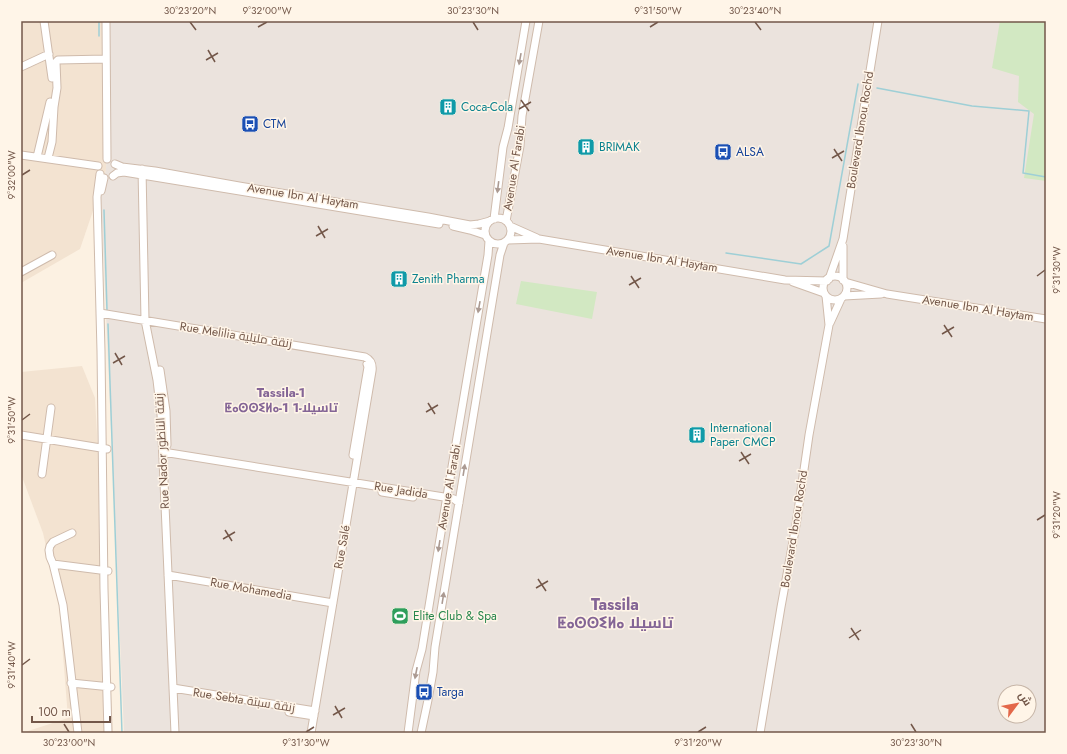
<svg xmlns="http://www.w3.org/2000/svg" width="1067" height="754" font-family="Jost,Cairo,'Noto Sans Tifinagh',sans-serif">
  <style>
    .residential { fill: #f3e3d1 }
    .industrial { fill: #ebe3dd; fill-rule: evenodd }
    .green { fill: #d2e8c2 }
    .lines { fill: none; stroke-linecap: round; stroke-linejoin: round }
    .stream { stroke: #9ecfd6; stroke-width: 1.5 }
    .minor-casing { stroke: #cfbbac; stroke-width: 9 }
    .minor { stroke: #fff; stroke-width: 7 }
    .oneway { fill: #ab9a92 }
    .ticks { fill: none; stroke: #735749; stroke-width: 1.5 }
    .labels { text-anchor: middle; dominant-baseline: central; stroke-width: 3; stroke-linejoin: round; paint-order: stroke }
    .culture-label { font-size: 12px; fill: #0d838f; stroke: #fff5e8; text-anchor: start }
    .transit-label { font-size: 12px; fill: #164399; stroke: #fff5e8; text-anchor: start }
    .street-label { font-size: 12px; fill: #735749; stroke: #fff5e8 }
    .leisure-label { font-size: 12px; fill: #27864d; stroke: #fff5e8; text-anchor: start }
    .neighbourhood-label { font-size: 13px; font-weight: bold; fill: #846596; stroke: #fff5e8 }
    .district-label { font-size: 16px; font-weight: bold; fill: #846596; stroke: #fff5e8 }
    .neatline { fill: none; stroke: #735749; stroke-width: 1.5 }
    .ticks-label { font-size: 10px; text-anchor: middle; fill: #735749 }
  </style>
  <rect width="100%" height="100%" fill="#fcf1e2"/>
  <path class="residential" d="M21 21H108L107 141 106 169 101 197 97 199 80 249 21 283Z
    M82 366 95 398 113 733H22L68 718 59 604 43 533 21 474V372Z"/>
  <path class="industrial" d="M108 21H1046V733H124L101 197 106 169 108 106ZM1005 692H1029V716H1005Z"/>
  <path class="green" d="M1000 21H1046V181L1024 178 1034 114 1018 102 1019 76 992 68Z
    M521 281 597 292 592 319 516 304Z"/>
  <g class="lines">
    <path class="stream" d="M99 36V21
      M877 88 972 106 1029 111 1023 173 1046 177
      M104 210 107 310
      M726 253 801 264 829 246 858 84
      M108 324 122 733"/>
    <defs>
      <path id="minor" d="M44 21 52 78
        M106 21 107 159
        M21 67 49 54
        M21 155 98 166
        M37 157 50 102
        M48 158 52 142 54 107 57 88 56 62 58 60 106 59
        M115 164 122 167 155 171 239 186 428 217 470 225 479 224 490 221
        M142 169 145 320 157 380 161 414 175 733
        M100 174 97 197 101 351 104 589 108 733
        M113 176 117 173 124 172 439 224
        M101 191 104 178
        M485 231a13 13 0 1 1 26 0a13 13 0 1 1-26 0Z
        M494 219 503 147 508 128 526 21
        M506 221 520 146 522 116 539 21
        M453 226 470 230 485 235
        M510 226 537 238
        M508 240 539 239 785 280 827 281
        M843 246V280
        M21 272 52 255
        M823 288a12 12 0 1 1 24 0a12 12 0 1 1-24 0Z
        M829 279 843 239 878 21
        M793 282 824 293
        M845 282 887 294 1046 319
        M844 296 881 294
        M100 313 365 357C371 360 373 364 372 371L311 733
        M830 323 841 299
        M160 370 166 411 167 445
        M21 435 107 449
        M163 452 450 498 454 499 459 503
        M353 455 368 367 367 364
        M42 474 51 408
        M382 492 413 497
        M72 533 53 542 50 546 49 550 50 557 53 564 63 605 78 733
        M53 564 108 571
        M168 575 333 603
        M71 683 111 687
        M173 688 315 711
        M289 712 314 716
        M408 733 416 671 422 649 446 502 488 255 489 241
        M421 733 428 700 433 672 435 647 500 255 504 243
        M760 733 781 607 796 525 809 435 829 325 826 296"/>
    </defs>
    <use href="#minor" class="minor-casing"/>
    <use href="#minor" class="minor"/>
  </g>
  <defs><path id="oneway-solid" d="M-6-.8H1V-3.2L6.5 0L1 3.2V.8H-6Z"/></defs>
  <g class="oneway">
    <use href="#oneway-solid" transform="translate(520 59) rotate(100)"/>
    <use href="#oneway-solid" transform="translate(498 187) rotate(97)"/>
    <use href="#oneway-solid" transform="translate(479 307) rotate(100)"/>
    <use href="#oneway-solid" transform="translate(464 470) rotate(-81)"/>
    <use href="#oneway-solid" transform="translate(439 546) rotate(99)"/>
    <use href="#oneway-solid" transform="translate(443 598) rotate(-81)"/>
    <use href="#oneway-solid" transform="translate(416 673) rotate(101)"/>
  </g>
  <path class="ticks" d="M190 22 196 30M473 22 478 30M755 22 761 30M258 27 267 22M650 27 658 22M208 50 215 62M206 60 218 53M521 100 529 111M519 109 531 102M834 149 842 161M832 158 844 151M22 175 30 170M318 226 325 238M316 236 328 229M631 276 639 288M1037 276 1045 270M629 285 641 278M944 325 952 337M942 334 954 327M115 353 122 365M113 363 125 356M428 403 435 414M426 412 438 405M22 420 30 414M741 452 749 464M739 461 751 454M1037 520 1045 515M225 530 232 541M223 539 235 532M538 579 546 591M536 588 548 581M851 628 859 640M849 638 861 630M22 665 30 659M335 706 342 718M333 715 345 708M64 724 69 732M911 724 916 732M306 732 314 727M698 732 706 727"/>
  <defs>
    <symbol id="building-square" viewBox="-11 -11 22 22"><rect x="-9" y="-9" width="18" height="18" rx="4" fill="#0f9aa8" stroke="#fff5e8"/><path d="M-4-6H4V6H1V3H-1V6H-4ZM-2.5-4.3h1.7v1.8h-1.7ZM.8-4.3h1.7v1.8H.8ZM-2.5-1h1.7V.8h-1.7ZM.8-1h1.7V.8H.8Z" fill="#fff"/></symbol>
    <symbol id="bus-square" viewBox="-11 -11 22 22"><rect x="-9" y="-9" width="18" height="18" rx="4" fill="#1a4fb4" stroke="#fff5e8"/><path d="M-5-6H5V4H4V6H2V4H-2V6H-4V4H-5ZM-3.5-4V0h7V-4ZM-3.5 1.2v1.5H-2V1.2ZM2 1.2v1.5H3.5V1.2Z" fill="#fff"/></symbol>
    <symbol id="stadium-square" viewBox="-11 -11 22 22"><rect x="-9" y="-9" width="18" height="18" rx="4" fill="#2e9e5b" stroke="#fff5e8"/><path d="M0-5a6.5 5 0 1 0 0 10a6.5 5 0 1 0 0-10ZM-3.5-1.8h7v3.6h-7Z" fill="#fff"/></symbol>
  </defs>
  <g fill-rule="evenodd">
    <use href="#building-square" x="438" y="97" width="20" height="20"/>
    <use href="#bus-square" x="240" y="114" width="20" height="20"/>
    <use href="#building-square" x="576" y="137" width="20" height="20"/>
    <use href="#bus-square" x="713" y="142" width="20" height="20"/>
    <use href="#building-square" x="389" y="269" width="20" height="20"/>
    <use href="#building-square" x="687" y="425" width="20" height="20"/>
    <use href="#stadium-square" x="390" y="606" width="20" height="20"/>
    <use href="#bus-square" x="414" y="682" width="20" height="20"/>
  </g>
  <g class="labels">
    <g class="culture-label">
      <text x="461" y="107">Coca-Cola</text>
      <text x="599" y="147">BRIMAK</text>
      <text x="412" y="279">Zenith Pharma</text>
      <text x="710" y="428">International<tspan x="710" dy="14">Paper CMCP</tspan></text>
    </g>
    <g class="transit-label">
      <text x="263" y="124">CTM</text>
      <text x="736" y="152">ALSA</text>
      <text x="437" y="692">Targa</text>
    </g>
    <g class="street-label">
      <text transform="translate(860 130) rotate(-81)">Boulevard Ibnou Rochd</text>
      <text transform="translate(514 168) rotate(-81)">Avenue Al Farabi</text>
      <text transform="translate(303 196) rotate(9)">Avenue Ibn Al Haytam</text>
      <text transform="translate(662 259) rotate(9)">Avenue Ibn Al Haytam</text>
      <text transform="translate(978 308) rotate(9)">Avenue Ibn Al Haytam</text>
      <text transform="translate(236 335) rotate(9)">Rue Melilia زنقة مليلية</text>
      <text transform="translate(162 451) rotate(-93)">Rue Nador زنقة الناظور</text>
      <text transform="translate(449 487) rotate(-80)">Avenue Al Farabi</text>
      <text transform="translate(401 490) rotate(9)">Rue Jadida</text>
      <text transform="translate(794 529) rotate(-81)">Boulevard Ibnou Rochd</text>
      <text transform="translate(342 547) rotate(-80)">Rue Salé</text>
      <text transform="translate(251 589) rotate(10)">Rue Mohamedia</text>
      <text transform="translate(244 700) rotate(9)">Rue Sebta زنقة سبتة</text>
    </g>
    <g class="leisure-label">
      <text x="413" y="616">Elite Club &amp; Spa</text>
    </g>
    <g class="neighbourhood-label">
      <text x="281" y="392">Tassila-1<tspan x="281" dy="15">ⵟⴰⵙⵙⵉⵍⴰ-1 1-تاسيلا</tspan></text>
    </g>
    <g class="district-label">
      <text x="615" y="604">Tassila<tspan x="615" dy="18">ⵟⴰⵙⵙⵉⵍⴰ تاسيلا</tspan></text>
    </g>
  </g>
  <rect width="1067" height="754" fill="none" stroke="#fff5e8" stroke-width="44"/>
  <g transform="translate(1017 704) rotate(58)"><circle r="19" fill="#fff5e8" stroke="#c7b6a8"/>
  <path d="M0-3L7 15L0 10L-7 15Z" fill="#e3684a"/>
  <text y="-6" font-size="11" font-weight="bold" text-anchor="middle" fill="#735749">ش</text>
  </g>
  <path d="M32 716v6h78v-6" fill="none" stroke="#735749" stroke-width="2"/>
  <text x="38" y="716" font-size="12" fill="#735749" stroke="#fff5e8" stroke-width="3" paint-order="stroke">100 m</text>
  <rect x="22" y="22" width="1023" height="710" class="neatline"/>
  <g class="ticks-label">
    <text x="190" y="14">30°23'20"N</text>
    <text x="267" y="14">9°32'00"W</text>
    <text x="473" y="14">30°23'30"N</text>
    <text x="658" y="14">9°31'50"W</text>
    <text x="755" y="14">30°23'40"N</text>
    <text transform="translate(11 175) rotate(-90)" y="4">9°32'00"W</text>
    <text transform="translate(1056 270) rotate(-90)" y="4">9°31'30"W</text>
    <text transform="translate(11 420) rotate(-90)" y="4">9°31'50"W</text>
    <text transform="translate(1056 515) rotate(-90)" y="4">9°31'20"W</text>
    <text transform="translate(11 665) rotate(-90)" y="4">9°31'40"W</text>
    <text x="69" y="746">30°23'00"N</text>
    <text x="306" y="746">9°31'30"W</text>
    <text x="698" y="746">9°31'20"W</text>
    <text x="916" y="746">30°23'30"N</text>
  </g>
</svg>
